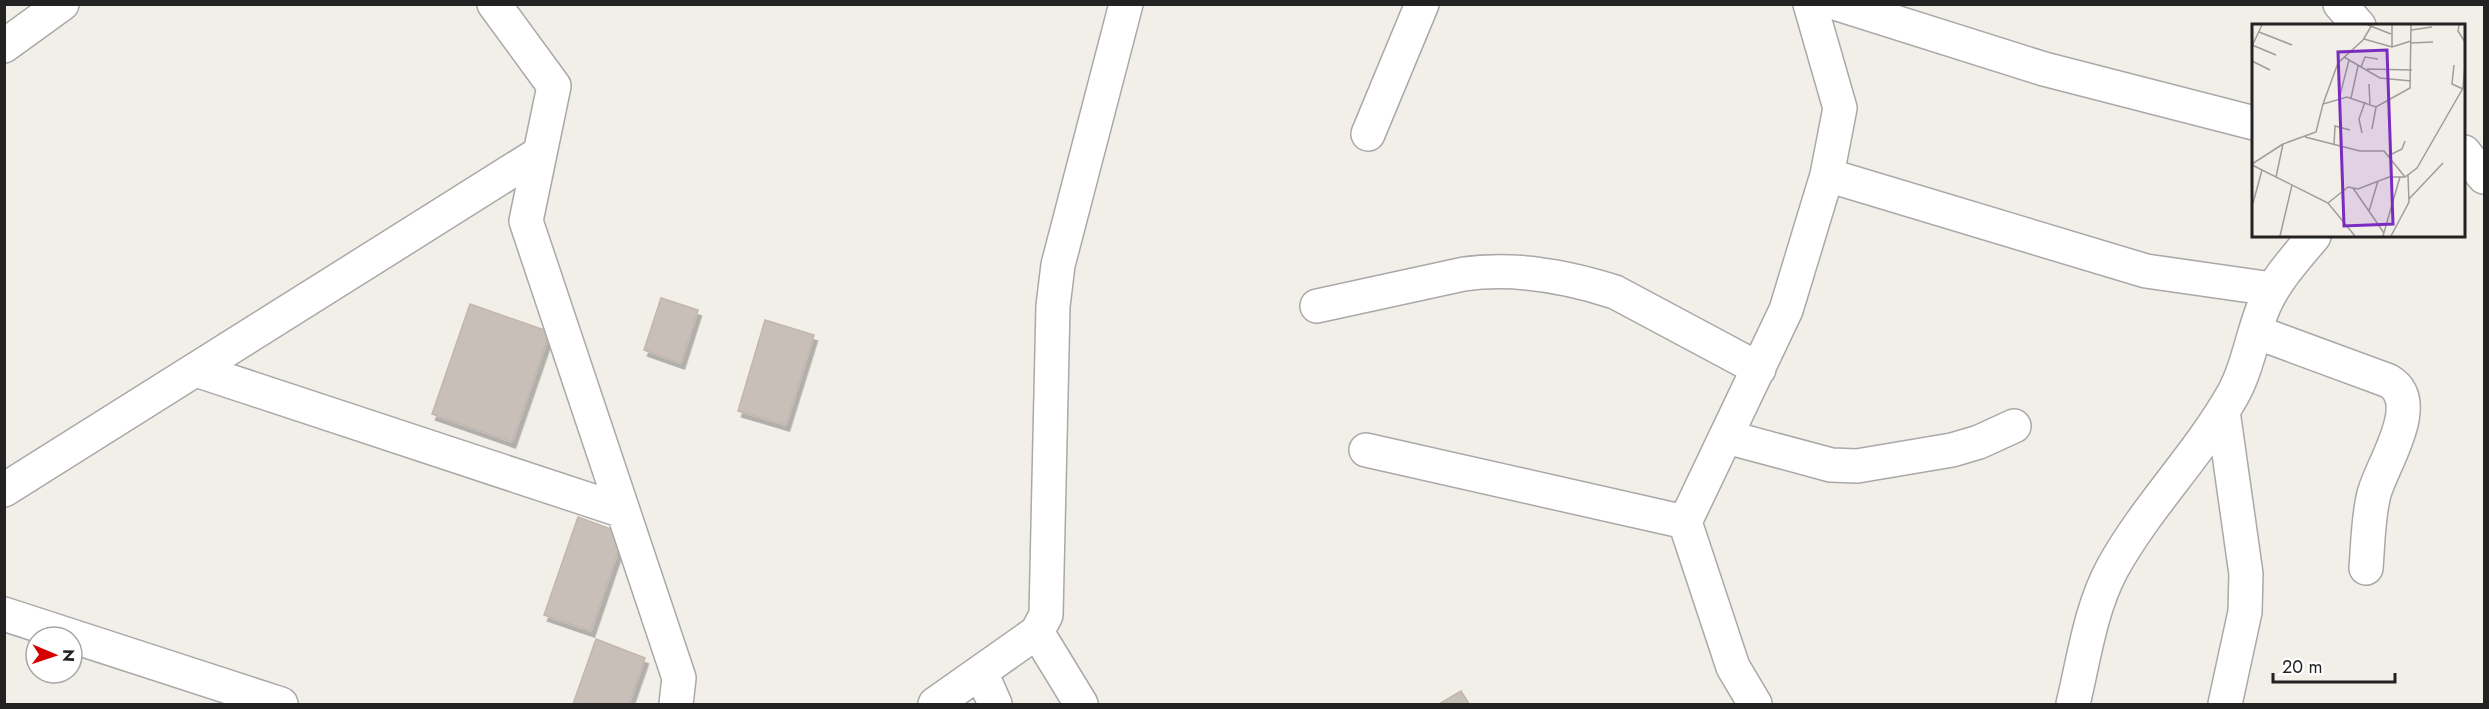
<svg xmlns="http://www.w3.org/2000/svg" width="2489" height="709" font-family="Jost,sans-serif">
  <style>
    .building { fill: #c7bfb8; stroke: #c4b6ab; stroke-width: 1.5; filter: url(#shadow) }
    .lines { fill: none; stroke-linecap: round; stroke-linejoin: round }
    .minor-casing { stroke: #a9a9a9; stroke-width: 36 }
    .tertiary-casing { stroke: #a9a9a9; stroke-width: 36 }
    .minor { stroke: #fff; stroke-width: 33 }
    .tertiary { stroke: #fff; stroke-width: 33 }
    .inset-road { fill: none; stroke: #9f9d99; stroke-width: 1.5 }
    .view { fill: #7b2cbf; fill-opacity: 0.15; stroke: #7b2cbf; stroke-width: 3 }
    .inset-edge { fill: none; stroke: #222; stroke-width: 3 }
  </style>
  <defs>
    <filter id="shadow"><feDropShadow dx="3.5" dy="6" stdDeviation="0" flood-color="#0004"/></filter>
  </defs>
  <rect width="100%" height="100%" fill="#f2efe9"/>
  <path class="building" d="M661 298 698 310 681 363 644 350Z
    M470 304 550 332 512 442 432 414Z
    M765 320 814 335 786 425 738 411Z
    M578 517 624 534 591 631 544 615Z
    M596 639 645 658 629 704H573Z
    M1461 691 1469 704H1439Z"/>
  <g class="lines">
    <defs>
      <path id="minor" d="M494 4 554 86 526 221 679 678 676 704
        M1838 4 2044 69 2254 123
        M2340 4 2359 26
        M1368 134 1422 4
        M2464 152 2484 177
        M1827 175 2146 271 2272 289
        M1317 306 1464 274C1513 267 1568 277 1615 292L1759 369
        M2256 332 2389 381C2425 403 2382 464 2374 494 2368 517 2368 544 2366 568
        M196 370 623 511
        M2223 411 2246 574 2245 612 2225 704
        M1727 437 1831 465 1857 466 1952 450 1979 442 2014 426
        M1366 450 1685 522
        M4 490 540 153
        M4 614 281 704
        M1037 632 1081 704
        M981 672 995 704
        M935 704 1037 632 1046 615 1053 306 1058 265 1126 4
        M1755 704 1733 667 1685 522 1786 310 1827 175 1840 108 1810 4
        M2073 704C2084 659 2090 610 2112 569 2146 507 2197 457 2232 396 2248 368 2252 335 2264 306 2276 279 2296 258 2314 236"/>
      <path id="tertiary" d="M4 46 62 4"/>
    </defs>
    <use href="#minor" class="minor-casing"/>
    <use href="#tertiary" class="tertiary-casing"/>
    <use href="#minor" class="minor"/>
    <use href="#tertiary" class="tertiary"/>
  </g>
  <g transform="translate(2252 24)">
    <rect width="213" height="213" fill="#f2efe9"/>
    <path class="inset-road" d="M116 1 139 10M140 1V23M207 1 206 7 213 18M159 6 180 3M7 8 40 21M112 15 140 23 159 17M159 19 181 18M0 21 24 31M0 22 10 1M92 33 128 54 159 57M0 37 18 46M202 41 200 60 211 65M109 43 113 33 126 35M115 45 160 46M117 60 118 80M99 74 106 42M87 75 97 36M71 80 86 39 111 16 120 1M120 105 124 83M110 109 107 95 113 78M53 113 108 127H132L153 153M82 121 83 102 98 106M136 132 150 125 153 117M0 140 31 120M0 141 76 179 103 212M24 153 31 120 64 108 71 80 95 73 124 83 158 64 159 1M101 164 132 209M157 175 191 139M1 179 10 146M76 179 96 163 106 165 137 153H153L165 144 211 64 213 41M117 187 126 157M28 212 40 161M131 212 148 153M139 212 157 178 156 151"/>
    <path class="view" d="M135 26 141 200 92 202 86 28Z"/>
    <rect width="213" height="213" class="inset-edge"/>
  </g>
  <rect width="2489" height="709" fill="none" stroke="#222222" stroke-width="12"/>
  <g transform="translate(54 655) rotate(92)"><circle r="28" fill="#ffffff" stroke="#a7a7a7" stroke-width="1.5"/>
  <path d="M0-4.5L10 22L0 15L-10 22Z" fill="#d40000"/>
  <text y="-9" font-size="16" font-weight="bold" text-anchor="middle" fill="#222222">N</text>
  </g>
  <path d="M2273 673v9h122v-9" fill="none" stroke="#222222" stroke-width="3"/>
  <text x="2282" y="673" font-size="18" fill="#222222" stroke="#ffffff" stroke-width="4.5" paint-order="stroke">20 m</text>
</svg>
